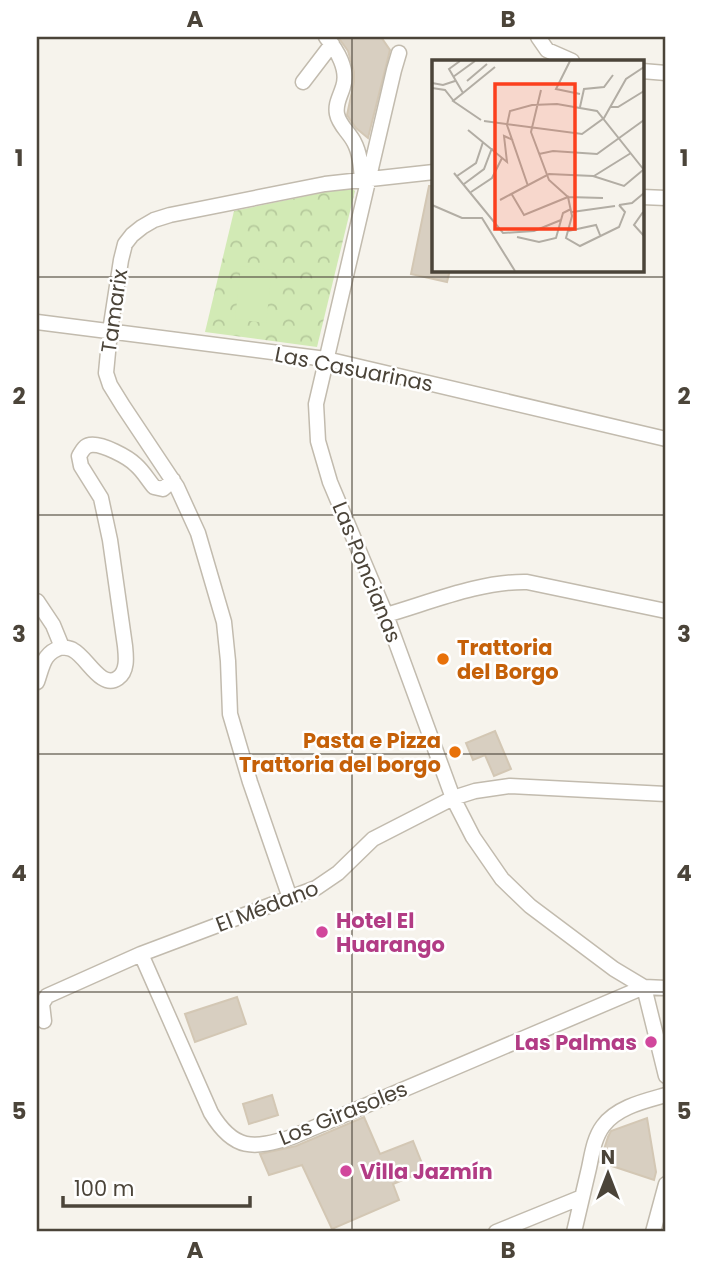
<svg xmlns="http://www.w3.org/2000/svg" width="703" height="1269" font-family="Poppins,sans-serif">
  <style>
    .forest { fill: url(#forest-crowns) }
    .pitch { fill: #d2eab5 }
    .building { fill: #d8cfc1; stroke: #d3c7b4; stroke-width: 2 }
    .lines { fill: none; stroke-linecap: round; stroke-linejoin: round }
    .minor-casing { stroke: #c2bbae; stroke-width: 17 }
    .minor { stroke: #fff; stroke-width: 14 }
    .grid { fill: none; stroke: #4b4439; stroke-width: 2; stroke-opacity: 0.55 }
    .food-dot { fill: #e8710a; stroke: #fff; stroke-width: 2.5 }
    .hotel-dot { fill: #d1479c; stroke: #fff; stroke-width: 2.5 }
    .labels { text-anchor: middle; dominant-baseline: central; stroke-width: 5; stroke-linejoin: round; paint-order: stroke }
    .street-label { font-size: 21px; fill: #4b4439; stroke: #fff }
    .food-label { font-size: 21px; font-weight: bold; fill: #c56008; stroke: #fff; text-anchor: start }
    .hotel-label { font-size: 21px; font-weight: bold; fill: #b23c85; stroke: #fff; text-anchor: start }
    .inset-road { fill: none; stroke: #b2ada4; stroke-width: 2 }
    .view { fill: #fc3f1d; fill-opacity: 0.15; stroke: #fc3f1d; stroke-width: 3.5 }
    .inset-edge { fill: none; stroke: #4b4439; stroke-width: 3.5 }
    .neatline { fill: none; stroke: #4b4439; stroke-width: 2.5 }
    .grid-label { font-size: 23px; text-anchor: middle; font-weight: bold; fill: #4b4439 }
  </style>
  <defs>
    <pattern id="forest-crowns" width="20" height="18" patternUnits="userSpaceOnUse" patternTransform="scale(1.75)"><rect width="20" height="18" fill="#d2eab5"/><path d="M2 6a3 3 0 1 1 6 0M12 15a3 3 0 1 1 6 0" fill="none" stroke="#b6ca9c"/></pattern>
  </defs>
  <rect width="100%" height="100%" fill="#f6f3ec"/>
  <path class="forest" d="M350 187 355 191 317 347 205 332 234 211Z"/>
  <path class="pitch" d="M241 266 272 270 266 323 235 319Z"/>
  <path class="building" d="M338 37H381L390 50 368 138 356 128 347 115 354 82V72L348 51Z
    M429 186H433V270H450L447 282 411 274Z
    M495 731 511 769 494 776 485 755 473 760 466 743Z
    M237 997 246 1024 195 1042 185 1014Z
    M272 1095 278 1115 249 1124 243 1104Z
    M364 1117 380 1154 413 1141 425 1171 393 1184 399 1200 332 1229 302 1165 269 1175 260 1154 296 1146Z
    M647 1118 656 1172 654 1180 600 1162 608 1137 611 1131Z"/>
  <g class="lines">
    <defs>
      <path id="minor" d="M326 37C337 50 349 70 343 87 340 97 335 104 337 114 339 125 349 132 354 142 360 153 361 167 362 180
        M538 37 547 50 572 61
        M399 53 394 70 316 404 318 441 330 482 386 615 453 798 473 837 502 879 530 906 614 969 644 987 666 988
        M642 71 666 73
        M303 82 332 44
        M642 197 666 198
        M37 322 326 359 666 439
        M37 601 53 625 62 647C66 648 70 648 73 650 87 657 101 690 118 678 128 671 126 656 125 646L110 540 101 498 81 466 79 456C82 451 84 446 90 445 102 443 128 457 136 465 143 471 148 480 154 487L163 489 173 480
        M386 615C431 602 481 581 527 582L666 611
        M37 682C43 665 43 653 62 647
        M290 898 250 782 230 714 228 661 224 622 198 533 177 487 123 406 110 385 106 373 110 331 121 260 125 244 132 235 142 227 154 220 170 215 325 184 434 172
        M141 954 211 1113C234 1151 253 1149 292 1137L644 987 666 1076
        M44 1021 42 1004 47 996 141 954 316 888 338 873 373 839 453 798 475 791 510 786 666 794
        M496 1232 582 1197
        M574 1232C579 1211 584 1189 589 1168 592 1154 594 1138 603 1126 617 1107 645 1101 666 1095
        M653 1232 666 1184"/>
    </defs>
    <use href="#minor" class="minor-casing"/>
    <use href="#minor" class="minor"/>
  </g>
  <path class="grid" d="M352 37V1232M37 277H666M37 515H666M37 754H666M37 992H666"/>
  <g class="food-dot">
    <circle cx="443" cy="659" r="7"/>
    <circle cx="455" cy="752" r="7"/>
  </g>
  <g class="hotel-dot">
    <circle cx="322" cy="932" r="7"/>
    <circle cx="651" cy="1042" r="7"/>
    <circle cx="346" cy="1171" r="7"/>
  </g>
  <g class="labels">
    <g class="street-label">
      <text transform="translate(114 311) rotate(-82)">Tamarix</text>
      <text transform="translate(354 369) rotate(11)">Las Casuarinas</text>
      <text transform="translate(367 572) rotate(68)">Las Poncianas</text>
      <text transform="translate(267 906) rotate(-21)">El Médano</text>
      <text transform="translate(343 1113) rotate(-22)">Los Girasoles</text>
    </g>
    <g class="food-label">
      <text x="457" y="647">Trattoria<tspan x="457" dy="24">del Borgo</tspan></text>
      <text x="441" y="740" text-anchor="end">Pasta e Pizza<tspan x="441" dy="24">Trattoria del borgo</tspan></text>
    </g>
    <g class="hotel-label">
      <text x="336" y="920">Hotel El<tspan x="336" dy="24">Huarango</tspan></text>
      <text x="637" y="1042" text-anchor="end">Las Palmas</text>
      <text x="360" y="1171">Villa Jazmín</text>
    </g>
  </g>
  <g transform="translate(432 60)">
    <rect width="212" height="212" fill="#f6f3ec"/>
    <path class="inset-road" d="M28 1 17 9 31 33 63 7M138 1 124 29 148 34M21 17 43 1M35 21 55 4M0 23 11 25 23 21M0 28 13 30 21 40M109 30 99 72 117 120 136 137 171 138M31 33 21 41 49 60M148 47 152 29 172 27 181 15M179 47H186L212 31M52 61 150 74 172 58 194 19 212 7M36 70 75 102 72 76 81 80M107 94 121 91 165 94 212 60M22 113 71 173 102 171 129 160M25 116 44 103 51 82M162 116 199 93M32 124 52 109 60 88M96 126 75 65 78 51 100 45 125 44 165 51 212 110M39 132 60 118 70 98M79 133 92 155 136 137 140 156 134 178 148 186 187 167 193 152 187 145M68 140 117 114 161 116 192 126 211 110M0 145 30 158H50L83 211M187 145 200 143 212 133M140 152 183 146M211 152 202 165 212 176M136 171 164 165 168 175M85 177 107 182 124 178 131 153 139 149"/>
    <path class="view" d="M63 24H143V169H63Z"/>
    <rect width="212" height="212" class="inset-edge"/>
  </g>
  <rect width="703" height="1269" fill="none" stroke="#ffffff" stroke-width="77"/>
  <g transform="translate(608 1174)" stroke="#ffffff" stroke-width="5" paint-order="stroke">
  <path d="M0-5L12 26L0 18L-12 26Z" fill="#4b4439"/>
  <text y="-10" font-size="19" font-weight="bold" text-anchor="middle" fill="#4b4439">N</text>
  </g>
  <path d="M63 1196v10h187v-10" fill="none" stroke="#4b4439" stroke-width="3.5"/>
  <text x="74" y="1196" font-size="21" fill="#4b4439" stroke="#ffffff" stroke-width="5" paint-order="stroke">100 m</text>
  <rect x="38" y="38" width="626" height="1192" class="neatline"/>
  <g class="grid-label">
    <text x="195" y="27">A</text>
    <text x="508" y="27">B</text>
    <text x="19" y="166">1</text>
    <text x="684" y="166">1</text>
    <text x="19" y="404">2</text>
    <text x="684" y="404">2</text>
    <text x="19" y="642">3</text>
    <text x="684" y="642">3</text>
    <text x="19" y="881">4</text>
    <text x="684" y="881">4</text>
    <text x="19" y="1119">5</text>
    <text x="684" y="1119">5</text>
    <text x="195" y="1258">A</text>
    <text x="508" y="1258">B</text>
  </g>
</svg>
